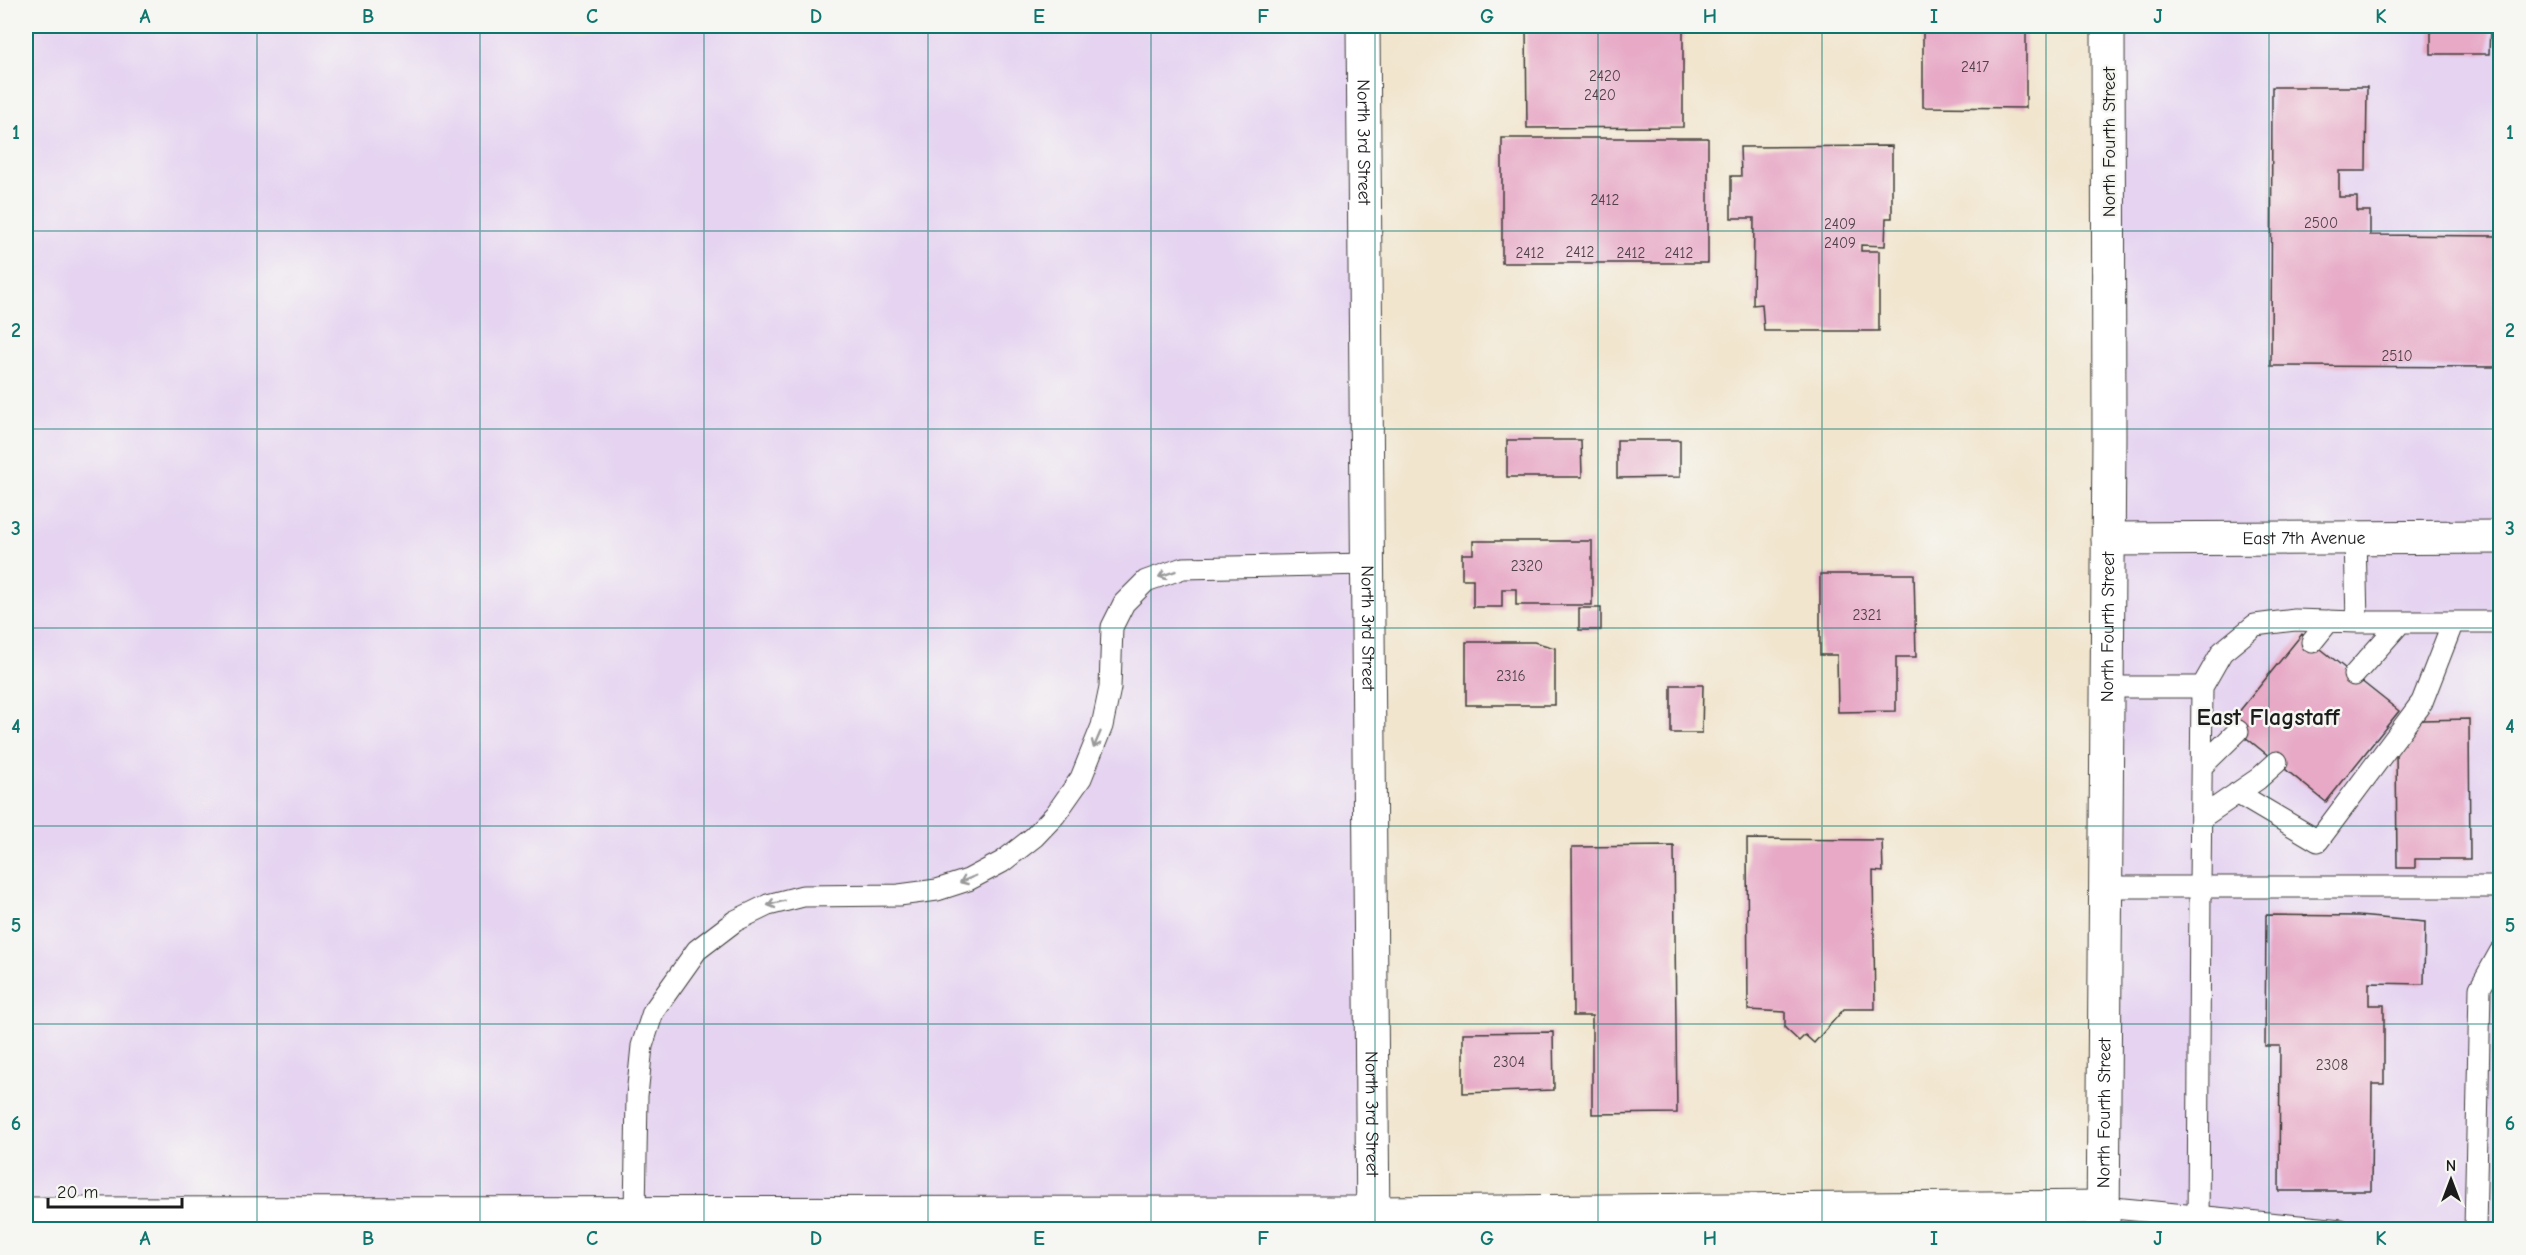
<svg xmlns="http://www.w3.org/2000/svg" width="2526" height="1255" font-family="'Comic Neue',sans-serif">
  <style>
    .built { fill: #e5d3f1 }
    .building { fill: #e7a9c6 }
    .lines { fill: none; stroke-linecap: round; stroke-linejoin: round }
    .service-casing { stroke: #3c3a37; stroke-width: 23 }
    .minor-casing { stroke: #3c3a37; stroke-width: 35 }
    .secondary-casing { stroke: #3c3a37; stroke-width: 35 }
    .service { stroke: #fff; stroke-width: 21 }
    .minor { stroke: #fff; stroke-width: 33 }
    .secondary { stroke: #fff; stroke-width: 33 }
    .oneway { stroke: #999 }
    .grid { fill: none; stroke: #0f766e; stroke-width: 1.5; stroke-opacity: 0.55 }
    .labels { text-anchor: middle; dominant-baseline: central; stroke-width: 5; stroke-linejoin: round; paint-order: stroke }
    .number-label { font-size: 15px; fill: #4f3f46 }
    .street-label { font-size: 18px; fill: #1c1c1c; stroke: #f6f6f2 }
    .district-label { font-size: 24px; font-weight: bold; fill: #1c1c1c; stroke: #f6f6f2 }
    .neatline { fill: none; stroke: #0f766e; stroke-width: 2 }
    .grid-label { font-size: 20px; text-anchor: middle; font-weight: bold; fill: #0f766e }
  </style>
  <rect width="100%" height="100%" fill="#f6f6f2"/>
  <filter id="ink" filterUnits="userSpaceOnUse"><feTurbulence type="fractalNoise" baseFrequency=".0167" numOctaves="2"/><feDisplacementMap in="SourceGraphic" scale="12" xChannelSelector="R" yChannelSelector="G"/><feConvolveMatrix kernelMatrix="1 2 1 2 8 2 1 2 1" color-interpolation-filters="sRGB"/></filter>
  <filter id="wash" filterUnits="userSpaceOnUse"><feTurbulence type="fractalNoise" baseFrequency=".008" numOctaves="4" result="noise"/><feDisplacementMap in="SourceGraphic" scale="24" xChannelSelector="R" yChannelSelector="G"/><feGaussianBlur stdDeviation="1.35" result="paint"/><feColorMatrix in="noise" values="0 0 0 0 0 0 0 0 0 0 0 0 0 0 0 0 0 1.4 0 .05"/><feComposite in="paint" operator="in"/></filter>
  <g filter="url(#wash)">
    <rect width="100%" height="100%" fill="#f1e5ce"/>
    <path class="built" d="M26 26H1363L1373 1213 26 1214Z
      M2102 26H2500V1229H2109Z"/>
    <g id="blocks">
      <path class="building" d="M1526 26H1683V127L1527 128Z
        M2431 26H2490L2489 54H2431Z
        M1923 27H2026V108L1923 107Z
        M2272 87H2367L2366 171H2339V197H2357V211H2370V235L2500 236V367L2271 366Z
        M1502 138H1708V263H1502Z
        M1892 146V218H1886L1885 246 1861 245V251H1879V331H1764L1762 304 1753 305 1754 218H1731V176H1741L1740 147Z
        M1507 440H1581L1582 477H1507Z
        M1617 440H1680V477L1617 478Z
        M1473 541H1592V605H1516V589H1502V607H1473V579H1462V554H1473Z
        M1820 574H1914L1916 657H1896V711L1838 712 1837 655H1820Z
        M1579 608H1601V630H1579Z
        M2302 634 2399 711 2326 802 2229 724Z
        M1466 642H1534L1555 648V705H1466Z
        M1671 685H1703L1702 733H1671Z
        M2469 719 2470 859H2415V868H2397L2396 747 2422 720Z
        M1747 839 1882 840 1883 872 1873 871 1875 1009H1844L1814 1043 1805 1035 1799 1041 1785 1028V1012L1748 1010Z
        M1674 846 1677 1113 1592 1114V1016H1573L1572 847Z
        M2266 915 2358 916 2425 922 2424 984 2369 983V1005H2384V1084H2372L2371 1191H2279L2280 1046H2265Z
        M1553 1032 1554 1090 1463 1093V1033Z"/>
    </g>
  </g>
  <g filter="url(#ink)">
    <use href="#blocks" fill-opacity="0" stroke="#3c3a37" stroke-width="1.5"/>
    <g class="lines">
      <defs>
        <path id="service" d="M2355 537 2357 622H2500
          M2312 642 2329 621
          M2354 675 2401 622
          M2202 687 2222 652 2255 625 2295 620 2357 622
          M2202 766 2238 731
          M2237 793 2318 841 2422 702 2453 622
          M2201 818 2258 779 2277 762
          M2106 887H2200L2202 687H2107
          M2103 1207 2341 1230
          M635 1213 637 1096 642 1046 653 1012 697 950 735 921 768 905 803 896 899 895 937 890 968 880 1002 862 1034 837 1055 815 1081 778 1102 726 1110 688 1112 627 1124 603 1146 581 1183 568 1367 564
          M2198 1230 2200 887H2500
          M2475 1230 2480 988 2500 952"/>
        <g id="minor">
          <path id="s1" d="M1363 26 1373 1230"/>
          <path id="s2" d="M2108 539 2500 537"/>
          <path d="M26 1214 1373 1213 2103 1207"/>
        </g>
        <g id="secondary">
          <path id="s3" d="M2103 1230 2109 436 2108 26"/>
        </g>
      </defs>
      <use href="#service" class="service-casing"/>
      <use href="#minor" class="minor-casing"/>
      <use href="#secondary" class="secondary-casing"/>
      <use href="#service" class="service"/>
      <use href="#minor" class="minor"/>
      <use href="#secondary" class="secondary"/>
    </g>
    <defs><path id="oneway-shaft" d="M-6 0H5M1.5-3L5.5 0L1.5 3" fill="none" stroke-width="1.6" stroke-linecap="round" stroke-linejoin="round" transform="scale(1.5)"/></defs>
    <g class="oneway">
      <use href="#oneway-shaft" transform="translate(1167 574) rotate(161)"/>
      <use href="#oneway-shaft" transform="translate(1097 740) rotate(113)"/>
      <use href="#oneway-shaft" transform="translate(968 879) rotate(157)"/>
      <use href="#oneway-shaft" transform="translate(776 903) rotate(165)"/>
    </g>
  </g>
  <path class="grid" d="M257 26V1230M480 26V1230M704 26V1230M928 26V1230M1151 26V1230M1375 26V1230M1598 26V1230M1822 26V1230M2046 26V1230M2269 26V1230M26 231H2500M26 429H2500M26 628H2500M26 826H2500M26 1024H2500"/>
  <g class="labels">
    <g class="number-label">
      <text x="1975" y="67">2417</text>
      <text x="1605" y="76">2420</text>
      <text x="1600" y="95">2420</text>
      <text x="1605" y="200">2412</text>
      <text x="2321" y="223">2500</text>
      <text x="1840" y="224">2409</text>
      <text x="1840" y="243">2409</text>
      <text x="1580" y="252">2412</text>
      <text x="1530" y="253">2412</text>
      <text x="1631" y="253">2412</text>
      <text x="1679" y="253">2412</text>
      <text x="2397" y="356">2510</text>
      <text x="1527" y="566">2320</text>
      <text x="1867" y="615">2321</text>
      <text x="1511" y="676">2316</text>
      <text x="1509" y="1062">2304</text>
      <text x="2332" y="1065">2308</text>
    </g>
    <g class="street-label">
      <text stroke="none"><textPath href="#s1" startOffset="116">North 3rd Street</textPath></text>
      <text transform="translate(2109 142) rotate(-90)">North Fourth Street</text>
      <text stroke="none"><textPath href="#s2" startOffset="196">East 7th Avenue</textPath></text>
      <text stroke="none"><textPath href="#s1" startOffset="602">North 3rd Street</textPath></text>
      <text stroke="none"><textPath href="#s3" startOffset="603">North Fourth Street</textPath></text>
      <text stroke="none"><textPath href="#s1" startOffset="1088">North 3rd Street</textPath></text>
      <text stroke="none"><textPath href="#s3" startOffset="117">North Fourth Street</textPath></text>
    </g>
    <g class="district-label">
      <text x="2268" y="717">East Flagstaff</text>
    </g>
  </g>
  <rect width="2526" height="1255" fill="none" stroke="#f6f6f2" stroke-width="66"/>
  <g transform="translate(2451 1180)" stroke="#f6f6f2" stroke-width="4.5" paint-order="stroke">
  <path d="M0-4.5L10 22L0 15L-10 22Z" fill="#1c1c1c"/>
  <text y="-9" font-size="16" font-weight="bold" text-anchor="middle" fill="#1c1c1c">N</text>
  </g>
  <path d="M48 1198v9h134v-9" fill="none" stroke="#1c1c1c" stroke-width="3"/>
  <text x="57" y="1198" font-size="18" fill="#1c1c1c" stroke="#f6f6f2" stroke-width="4.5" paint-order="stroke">20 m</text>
  <rect x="33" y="33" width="2460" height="1189" class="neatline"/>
  <g class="grid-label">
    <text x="145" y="23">A</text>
    <text x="368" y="23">B</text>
    <text x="592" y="23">C</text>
    <text x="816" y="23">D</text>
    <text x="1039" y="23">E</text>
    <text x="1263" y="23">F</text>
    <text x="1487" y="23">G</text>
    <text x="1710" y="23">H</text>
    <text x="1934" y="23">I</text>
    <text x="2158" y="23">J</text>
    <text x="2381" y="23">K</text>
    <text x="16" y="139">1</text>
    <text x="2510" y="139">1</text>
    <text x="16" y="337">2</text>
    <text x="2510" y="337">2</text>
    <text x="16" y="535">3</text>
    <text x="2510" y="535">3</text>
    <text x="16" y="733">4</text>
    <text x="2510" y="733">4</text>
    <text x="16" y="932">5</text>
    <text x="2510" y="932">5</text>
    <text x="16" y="1130">6</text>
    <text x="2510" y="1130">6</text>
    <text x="145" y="1245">A</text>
    <text x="368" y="1245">B</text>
    <text x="592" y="1245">C</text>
    <text x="816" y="1245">D</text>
    <text x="1039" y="1245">E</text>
    <text x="1263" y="1245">F</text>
    <text x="1487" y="1245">G</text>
    <text x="1710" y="1245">H</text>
    <text x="1934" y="1245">I</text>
    <text x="2158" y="1245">J</text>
    <text x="2381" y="1245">K</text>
  </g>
</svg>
